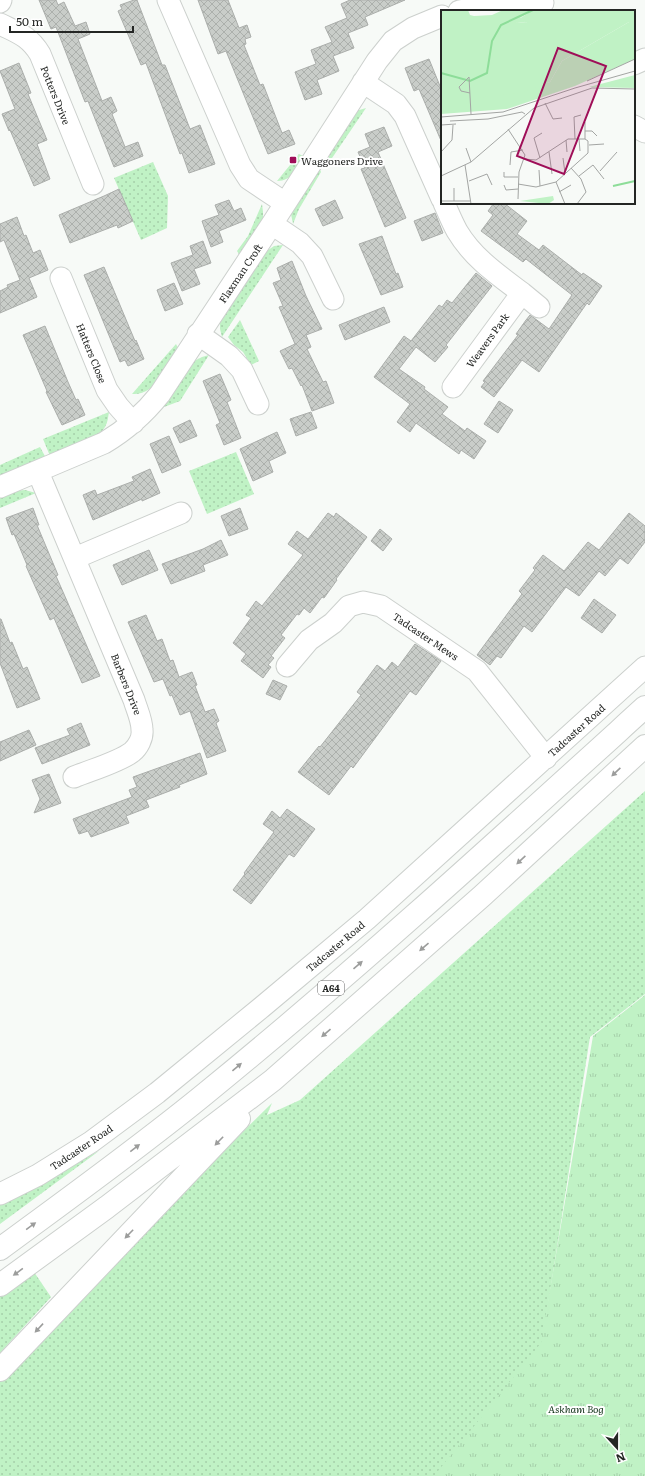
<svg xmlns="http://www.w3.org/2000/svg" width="645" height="1476" font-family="Literata,serif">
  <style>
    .grass { fill: url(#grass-dots) }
    .park { fill: url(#park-tufts) }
    .building { fill: url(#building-cross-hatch); stroke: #abaeab }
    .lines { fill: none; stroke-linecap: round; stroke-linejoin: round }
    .minor-casing { stroke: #ccd0cd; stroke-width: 23 }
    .highway-casing { stroke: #ccd0cd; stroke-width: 24 }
    .minor { stroke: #fff; stroke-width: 21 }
    .highway { stroke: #fff; stroke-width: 22 }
    .oneway { fill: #9c9d9c }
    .poi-dot { fill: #9f0e58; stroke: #fff; stroke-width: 1.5 }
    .labels { text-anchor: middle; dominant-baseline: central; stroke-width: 4; stroke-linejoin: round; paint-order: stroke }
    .shield { fill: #fff; stroke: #666766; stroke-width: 1 }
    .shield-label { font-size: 9px; font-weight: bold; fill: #242624 }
    .street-label { font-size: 10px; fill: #242624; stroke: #fff }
    .poi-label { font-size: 10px; fill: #242624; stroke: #fff; text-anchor: start }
    .park-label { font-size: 10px; font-style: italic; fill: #123319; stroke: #fff }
    .inset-river { fill: none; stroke: #8ddd99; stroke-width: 2 }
    .inset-road { fill: none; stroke: #a3a5a3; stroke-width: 1 }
    .view { fill: #9f0e58; fill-opacity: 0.15; stroke: #9f0e58; stroke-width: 2 }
    .inset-edge { fill: none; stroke: #242624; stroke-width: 2 }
  </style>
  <defs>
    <pattern id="grass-dots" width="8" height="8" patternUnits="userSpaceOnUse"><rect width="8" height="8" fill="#c0f2c5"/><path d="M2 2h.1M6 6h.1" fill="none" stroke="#a5cfa9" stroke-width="1.8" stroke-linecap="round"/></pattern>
    <pattern id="park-tufts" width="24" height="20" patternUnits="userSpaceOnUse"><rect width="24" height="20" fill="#c0f2c5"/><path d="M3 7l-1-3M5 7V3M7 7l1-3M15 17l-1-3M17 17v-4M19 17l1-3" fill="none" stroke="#a5cfa9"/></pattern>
    <pattern id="building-cross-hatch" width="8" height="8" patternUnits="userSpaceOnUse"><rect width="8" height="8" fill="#c9cdc9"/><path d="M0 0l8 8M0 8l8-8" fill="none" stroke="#acb0ac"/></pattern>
  </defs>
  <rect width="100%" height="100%" fill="#f7faf7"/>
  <path class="grass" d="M366 108 330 161 327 154 356 111Z
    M299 154 305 157C297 168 292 181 277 181Z
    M153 162 168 196 167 228 141 240 114 178Z
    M319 167 321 172 299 209 293 224 291 214 293 207Z
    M262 204 263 212V221L240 256 237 251 248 236Z
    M283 245 222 337 220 329V317L264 253 274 246Z
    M240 320 259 361 251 365 243 352 234 345 228 337Z
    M176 344 178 348C167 366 156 396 132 394Z
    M209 355 180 401 164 407 163 404 192 362 202 357Z
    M109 412C108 417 108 422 105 427 97 441 65 450 50 456L43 439Z
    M40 447 46 458 0 476V465Z
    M236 452 254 494 207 514 189 471Z
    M25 490 36 493 0 508V496L13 491Z
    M645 791V994L590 1037 542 1343 435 1476H0V1380L198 1176 272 1103 267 1115 300 1100Z
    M99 1151 0 1224V1201Z
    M34 1272 51 1297 0 1353V1296Z"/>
  <path class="park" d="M645 995V1476H434L541 1343 593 1036Z"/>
  <path class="building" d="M39 0H56L58 5 64 2 75 26 86 22 90 34 78 39 102 101 111 97 117 111 112 114 125 147 138 142 143 156 114 167 88 101 85 102 56 27 51 29Z
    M134 0H137L162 65H165L190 129 200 125 215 164 189 173 182 153 180 154 146 63 141 65 118 11 122 9 120 5Z
    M198 0H228L239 28 247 25 251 37 245 39 246 44 244 45 260 85 263 84 282 133 289 130 295 144 268 154 226 51 218 54Z
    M350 0H405L365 17 368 25 348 33 354 48 333 56 339 71 317 80 322 94 305 100 295 72 316 64 311 50 332 42 325 27 347 18 341 4Z
    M429 59 442 91V143L419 89 414 91 405 68Z
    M19 63 31 93 28 94 47 140 37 144 50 179 34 186 10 130 9 131 2 114 15 109 0 71Z
    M384 127 392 146 378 152 406 218 385 227 361 169 365 168 358 152 370 147 365 134Z
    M119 189 133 221 118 228 117 225 70 243 59 215 104 196Z
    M229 200 234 211 241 208 246 220 219 231 223 242 211 247 202 221 219 215 215 205Z
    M335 200 343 218 323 226 315 209Z
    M494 203H504L527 221 517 234 539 250 543 245 582 275 583 273 602 286 589 305 587 303 539 372 522 360 494 397 481 387 485 382 483 381 518 335 516 334 526 320 530 315 549 329 572 295 526 259 523 262 481 231 493 215 488 211Z
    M435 213 443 233 422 241 414 221Z
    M17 217 24 236 26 235 33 253 40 250 48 270 29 278 37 297 0 313V291L8 287 7 285 20 280 4 240 0 242V224Z
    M382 236 396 274 398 273 403 287 381 295 359 244Z
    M203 241 211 263 194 269 200 284 182 291 171 263 193 255 190 246Z
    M292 261 306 296 322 329 306 335 311 347 307 349 323 382 326 381 334 403 312 411 302 385 301 386 292 368 289 369 280 351 295 344 279 307 283 306 273 283 281 280 277 268Z
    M104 267 135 341 136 340 144 359 128 366 125 360 120 362 84 275Z
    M476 273 492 286 446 345 448 347 435 362 416 347 399 369 425 387 424 389 448 407 442 414 465 431 467 428 486 441 474 459 461 450 459 454 416 423 410 432 397 422 410 404 374 377 404 336 411 341 439 305 442 307 447 300 452 303Z
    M174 283 183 304 165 311 157 290Z
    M384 307 390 322 345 340 339 325Z
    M45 326 68 382 76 400 78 399 85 415 62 425 46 392 47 391 23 335Z
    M220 374 231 400 227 402 241 438 224 445 216 425 220 423 203 381Z
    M499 401 513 410 498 433 484 424Z
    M311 412 317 428 296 436 290 419Z
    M190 420 197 436 180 443 173 428Z
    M277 432 286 453 269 461 273 472 253 481 240 449Z
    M169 436 181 465 162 473 150 444Z
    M150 469 160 493 142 501V499L93 520 83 495 95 490 97 495 134 481 132 477Z
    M33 508 39 525H37L58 575 56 576 100 676 82 683 54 618 50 620 26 566 27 565 14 534 12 535 6 518Z
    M240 508 248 529 229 536 221 516Z
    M328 513 334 517 336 513 367 537 336 579 337 580 324 598 322 597 310 613 304 608 299 615 297 614 281 635 285 638 271 656 274 658 268 665 271 667 263 678 241 661 246 654 233 643 251 618 246 615 256 601 262 606 303 555 288 544 297 531 308 539Z
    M629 513 645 526V542L628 564 620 558 605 576 599 571 579 596 566 587 532 632 524 626 501 658 497 656 490 665 477 655 522 594 519 591 535 570 533 568 543 555 564 571 588 542 599 550Z
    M380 529 392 539 383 551 371 541Z
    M221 540 228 555 203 565 205 571 171 584 162 564 203 549Z
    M149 550 158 570 122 585 113 565Z
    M594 599 616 615 602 633 581 618Z
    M146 615 157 641 162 639 170 661 173 660 179 677 192 672 197 685 195 686 205 712 214 709 219 721 216 723 226 751 207 758 190 711 180 715 172 695 170 696 163 679 154 682 128 622Z
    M0 619H1L10 643 12 642 23 669 27 667 40 699 17 708 0 663Z
    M415 644 441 661 416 695 410 691 353 768 351 766 329 795 298 772 319 746 320 747 361 695 357 692 377 665 385 671 392 662 398 667Z
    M273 680 287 686 280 700 266 694Z
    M81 723 90 745 42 764 35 748 70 735 67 729Z
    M29 730 36 745 0 761V742Z
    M200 753 207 774 179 785 180 787 146 800 149 807 126 816 129 823 91 837 88 831 79 834 73 819 132 797 129 790 137 787 133 777Z
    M49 774 61 803 34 813 40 799 32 780Z
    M287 809 315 829 294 857 289 854 251 904 233 890 245 874 244 873 274 832 263 824 272 811 280 818Z"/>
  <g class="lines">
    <defs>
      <path id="minor" d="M168 0 240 165 249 179 285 203
        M0 2 1 0
        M459 11 496 5 543 3
        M0 24C18 33 29 36 40 54L93 184
        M634 64 645 59
        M363 82 396 104 405 116 442 199
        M634 126 645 132
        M444 203C448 212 452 222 457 231 473 258 498 275 522 293L453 387
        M272 224 300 243 312 256 333 299
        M61 278 107 390 118 406 133 423
        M522 293 539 307
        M198 334 229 356 242 370 258 404
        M38 472 134 700C137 710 142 720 142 730 143 738 138 747 132 752 119 762 91 770 74 777
        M0 487 104 443C126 430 144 414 160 394L272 224 377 61 393 41 413 28 442 16
        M75 558 181 513
        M287 666 309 640 333 623 349 606 363 602 381 606 477 671 546 758
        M0 1194 38 1175 91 1142 157 1093 262 1007 367 919 645 667"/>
      <path id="highway" d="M0 1249C69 1198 139 1148 206 1093 357 970 501 838 645 707
        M0 1285 107 1207 273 1080 482 896 645 746
        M0 1370 239 1119"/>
    </defs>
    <use href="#minor" class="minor-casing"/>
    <use href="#highway" class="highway-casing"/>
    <use href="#minor" class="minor"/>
    <use href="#highway" class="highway"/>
  </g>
  <defs><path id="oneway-solid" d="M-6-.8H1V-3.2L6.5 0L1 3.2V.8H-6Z"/></defs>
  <g class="oneway">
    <use href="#oneway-solid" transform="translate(616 772) rotate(137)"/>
    <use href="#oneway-solid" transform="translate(521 860) rotate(137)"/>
    <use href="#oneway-solid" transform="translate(424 947) rotate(139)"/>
    <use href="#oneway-solid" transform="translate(358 965) rotate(-41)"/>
    <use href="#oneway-solid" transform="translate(326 1033) rotate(139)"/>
    <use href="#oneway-solid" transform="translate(237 1067) rotate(-40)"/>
    <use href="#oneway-solid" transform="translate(219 1141) rotate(134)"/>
    <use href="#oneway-solid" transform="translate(135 1148) rotate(-38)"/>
    <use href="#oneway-solid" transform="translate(31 1226) rotate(-36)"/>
    <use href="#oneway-solid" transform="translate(129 1234) rotate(134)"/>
    <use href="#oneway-solid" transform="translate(18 1272) rotate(144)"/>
    <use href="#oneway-solid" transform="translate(39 1328) rotate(133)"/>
  </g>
  <rect class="poi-dot" x="289" y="156" width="8" height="8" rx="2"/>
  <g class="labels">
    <rect class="shield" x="318" y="981" width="26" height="14" rx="3"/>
    <g class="shield-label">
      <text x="331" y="988">A64</text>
    </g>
    <g class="street-label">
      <text transform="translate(56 95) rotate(68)">Potters Drive</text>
      <text transform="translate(240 273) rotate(-56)">Flaxman Croft</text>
      <text transform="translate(487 340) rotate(-54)">Weavers Park</text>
      <text transform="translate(92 353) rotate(68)">Hatters Close</text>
      <text transform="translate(426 636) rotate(34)">Tadcaster Mews</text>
      <text transform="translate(127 684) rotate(68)">Barbers Drive</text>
      <text transform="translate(576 730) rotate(-42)">Tadcaster Road</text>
      <text transform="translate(335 946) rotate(-40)">Tadcaster Road</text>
      <text transform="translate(81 1147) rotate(-34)">Tadcaster Road</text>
    </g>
    <g class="poi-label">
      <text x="301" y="160">Waggoners Drive</text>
    </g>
    <g class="park-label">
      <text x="576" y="1408">Askham Bog</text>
    </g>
  </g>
  <g transform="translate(441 10)">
    <rect width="194" height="194" fill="#f7faf7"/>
    <path d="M0 0H27L29 5 33 6 51 5 62 0H92L79 8 86 13 76 12 48 54 47 62 74 82 109 72 121 51 188 12H194V49L134 76 66 99 0 104ZM194 65V78L148 77ZM112 186 113 190 107 194 79 191Z" fill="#c0f2c5"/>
    <path d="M92 0H194V12H188L121 51 109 72 78 83 36 88 30 82 29 71 47 62 50 31 60 17 76 12 86 13 78 9Z" fill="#c0f2c5"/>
    <path class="inset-river" d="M0 63 29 71 46 63 51 31 60 15 92 0M172 176 194 171"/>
    <path class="inset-road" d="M28 67 30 104M28 67 18 77 20 81 29 83M146 71 194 49M104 93 112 109 121 108M0 107 62 102 134 78 194 61M9 111 47 109 81 102 84 104M144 112V129M0 115 15 114M67 119 84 145 78 162 77 189M144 121H151L156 126M134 129 133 107 140 105M138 129 139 141M125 130 126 142M148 135 163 134M25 138 30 152M0 142 11 130 12 115M108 142 111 164M99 148 93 128 101 123M122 148 124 163M24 155 30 194M69 155 70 142 82 140M130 158 140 169 145 182 136 194M98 160 99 176M159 161 176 142M63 162V167H77M0 166 30 152 93 98 151 78 194 79M138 166 152 155 163 169M28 171 46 164 51 175M115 172 124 194M77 174 95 177 115 172 147 143V131L144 129H127L95 150 83 149M63 175 65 180 77 179M13 178V191M118 182 130 175M0 191H29"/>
    <path class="view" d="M117 38 165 56 123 164 76 146Z"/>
    <rect width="194" height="194" class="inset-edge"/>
  </g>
  <g transform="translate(617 1448) rotate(159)" stroke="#ffffff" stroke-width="3" paint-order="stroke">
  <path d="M0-3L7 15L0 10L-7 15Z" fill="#242624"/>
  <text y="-6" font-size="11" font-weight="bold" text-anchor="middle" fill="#242624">N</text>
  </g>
  <path d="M10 26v6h123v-6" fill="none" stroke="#242624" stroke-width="2"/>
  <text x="16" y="26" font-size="12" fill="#242624" stroke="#ffffff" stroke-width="3" paint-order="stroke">50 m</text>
</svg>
